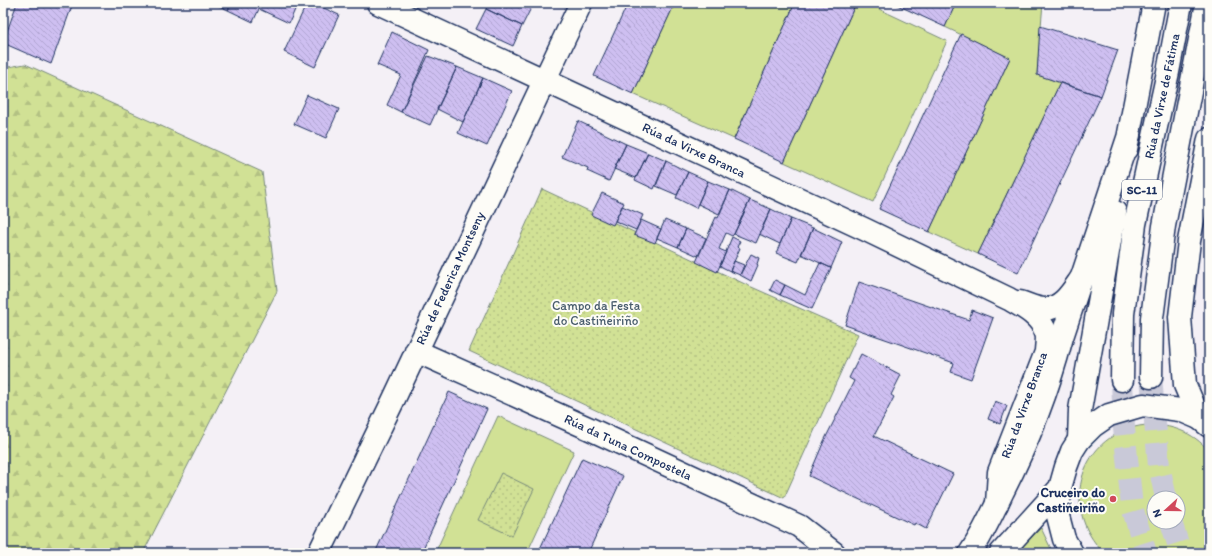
<svg xmlns="http://www.w3.org/2000/svg" width="1212" height="556" font-family="Itim,sans-serif">
  <style>
    .green { fill: #d1e195; stroke: #76887a; fill-rule: evenodd }
    .forest { fill: url(#forest-firs); stroke: #76887a }
    .park { fill: url(#park-dots); stroke: #76887a }
    .building { fill: url(#building-back-hatch); stroke: #1b2f5e }
    .lines { fill: none; stroke-linecap: round; stroke-linejoin: round }
    .trunk-tunnel { stroke: #c9c9d8; stroke-width: 22; stroke-dasharray: 22 11; stroke-linecap: butt }
    .minor-casing { stroke: #1b2f5e; stroke-width: 25 }
    .primary-casing { stroke: #1b2f5e; stroke-width: 25 }
    .trunk-casing { stroke: #1b2f5e; stroke-width: 25 }
    .minor { stroke: #fdfcf7; stroke-width: 22 }
    .primary { stroke: #fdfcf7; stroke-width: 22 }
    .trunk { stroke: #fdfcf7; stroke-width: 22 }
    .poi-dot { fill: #d1495b; stroke: #fdfcf7; stroke-width: 1.5 }
    .labels { text-anchor: middle; dominant-baseline: central; stroke-width: 4; stroke-linejoin: round; paint-order: stroke }
    .shield { fill: #fdfcf7; stroke: #5f6c8c; stroke-width: 1 }
    .shield-label { font-size: 12px; font-weight: bold; fill: #1b2f5e }
    .street-label { font-size: 13px; fill: #1b2f5e; stroke: #fdfcf7 }
    .park-label { font-size: 13px; fill: #485c6c; stroke: #fdfcf7 }
    .poi-label { font-size: 13px; font-weight: bold; fill: #1b2f5e; stroke: #fdfcf7; text-anchor: end }
  </style>
  <defs>
    <pattern id="forest-firs" width="22" height="20" patternUnits="userSpaceOnUse"><rect width="22" height="20" fill="#d1e195"/><path d="M5 1l3.5 6h-7zM16 11l3.5 6h-7z" fill="#b3c183"/></pattern>
    <pattern id="park-dots" width="8" height="8" patternUnits="userSpaceOnUse"><rect width="8" height="8" fill="#d1e195"/><path d="M2 2h.1M6 6h.1" fill="none" stroke="#b3c183" stroke-width="1.8" stroke-linecap="round"/></pattern>
    <pattern id="building-back-hatch" width="6" height="6" patternUnits="userSpaceOnUse"><rect width="6" height="6" fill="#cebff1"/><path d="M-1 5l2 2M0 0l6 6M5-1l2 2" fill="none" stroke="#b0a4d1"/></pattern>
  </defs>
  <rect width="100%" height="100%" fill="#f4f0f6"/>
  <filter id="ink" filterUnits="userSpaceOnUse"><feTurbulence type="fractalNoise" baseFrequency=".025" numOctaves="2"/><feDisplacementMap in="SourceGraphic" scale="8" xChannelSelector="R" yChannelSelector="G"/><feConvolveMatrix kernelMatrix="1 2 1 2 8 2 1 2 1" color-interpolation-filters="sRGB"/></filter>
  <g filter="url(#ink)">
    <path class="green" d="M675 3H795L734 139 633 94Z
      M856 3H881L879 9 947 41 873 202 784 162Z
      M956 3H1043L1037 74 1060 83 978 254 929 232 1010 58 945 27Z
      M498 416 574 451 527 553H435Z
      M1146 425C1171 424 1193 432 1209 451V545L1202 553H1104C1058 508 1080 432 1146 425ZM1154 498H1178V522H1154Z
      M1041 528 1053 553H1015Z"/>
    <path class="forest" d="M25 64 262 172 277 291 143 553H3V68Z"/>
    <path class="park" d="M542 189 747 285 858 334 784 498 469 351Z
      M501 473 534 489 512 536 478 520Z"/>
    <path class="building" d="M17 3H73L51 64 3 43Z
      M213 3H232L228 10Z
      M232 3H298L289 23 259 9 253 22 228 10Z
      M307 3H313L339 15 315 67 284 52Z
      M488 3H525L532 6 522 26 486 9Z
      M628 3H675L633 94 594 76Z
      M795 3H856L784 162 734 139Z
      M896 3H956L945 27 895 4Z
      M486 9 522 26 513 46 476 29Z
      M1040 26 1118 50 1101 96 1037 75Z
      M392 32 429 50 401 112 387 105 401 75 377 65Z
      M961 34 1010 58 929 232 879 209Z
      M428 56 457 67 430 125 401 112Z
      M457 67 483 78 463 122 437 109Z
      M483 78 512 91 487 146 458 133Z
      M1060 83 1101 96 1018 273 978 254Z
      M307 95 339 109 326 138 294 124Z
      M578 121 626 144 609 181 587 171 588 168 562 157Z
      M626 144 648 153 636 178 614 169Z
      M648 153 666 161 654 189 635 180Z
      M666 161 688 172 677 195 656 186Z
      M688 172 708 181 696 208 676 198Z
      M708 181 730 190 719 214 698 204Z
      M730 190 750 200 734 234 732 236 726 233 719 249 726 252 717 272 696 262 716 217 718 218Z
      M602 193 624 203 613 225 591 215Z
      M750 200 771 209 756 243 734 234Z
      M622 206 643 215 636 230 615 221Z
      M771 209 791 219 780 244 759 234Z
      M791 219 813 228 798 262 776 253Z
      M641 220 661 229 655 243 634 235Z
      M665 220 686 229 678 247 657 238Z
      M813 228 842 242 831 268 801 254Z
      M686 229 706 238 698 256 678 247Z
      M732 237 740 241 737 247 740 248 730 271 720 266Z
      M751 254 759 258 757 264 758 265 751 281 740 275Z
      M734 261 744 265 740 275 730 271Z
      M820 263 831 268 812 309 780 295 785 285 805 295Z
      M775 280 785 285 780 295 770 290Z
      M859 282 969 320 972 310 993 318 971 379 951 372 954 363 845 325Z
      M861 354 901 375 891 395 894 397 874 436 953 474 926 529 915 523 914 525 809 476 824 441 854 381 849 378Z
      M449 392 487 409 421 553H375Z
      M995 401 1007 406 1000 424 988 419Z
      M582 458 623 476 588 553H538Z"/>
    <g class="lines">
      <path class="trunk-tunnel" d="M1151 377 1159 466 1166 498
        M1122 380 1124 428 1132 507 1146 553
        M1171 522 1181 553"/>
      <defs>
        <path id="minor" d="M378 3 864 229 1009 299C1023 307 1041 316 1046 333 1048 338 1046 346 1046 352L999 472 997 504
          M1020 302C1027 304 1037 309 1045 309 1062 308 1071 293 1080 280
          M416 351 590 429 799 526 834 553
          M319 553 393 401 581 3"/>
        <path id="primary" d="M1001 553 1060 488
          M1072 553 1064 539 1058 516 1060 488 1066 467 1072 451 1079 440 1093 426 1109 415 1143 405 1180 410 1199 418 1209 426"/>
        <path id="trunk" d="M1126 149 1154 3
          M1151 377 1152 318 1164 226 1207 3
          M1122 380 1123 314 1135 224 1168 72 1181 3
          M1199 418 1185 385 1180 317 1189 241 1209 139
          M1079 440 1080 410 1115 212
          M970 553C983 534 993 512 1003 491 1028 442 1048 391 1062 337L1129 135"/>
      </defs>
      <use href="#minor" class="minor-casing"/>
      <use href="#primary" class="primary-casing"/>
      <use href="#trunk" class="trunk-casing"/>
      <use href="#minor" class="minor"/>
      <use href="#primary" class="primary"/>
      <use href="#trunk" class="trunk"/>
    </g>
  </g>
  <circle class="poi-dot" cx="1113" cy="499" r="4"/>
  <g class="labels">
    <rect class="shield" x="1122" y="180" width="40" height="20" rx="3"/>
    <g class="shield-label">
      <text x="1142" y="190">SC-11</text>
    </g>
    <g class="street-label">
      <text transform="translate(1162 96) rotate(-78)">Rúa da Virxe de Fátima</text>
      <text transform="translate(694 150) rotate(25)">Rúa da Virxe Branca</text>
      <text transform="translate(450 278) rotate(-65)">Rúa de Federica Montseny</text>
      <text transform="translate(1024 405) rotate(-70)">Rúa da Virxe Branca</text>
      <text transform="translate(628 447) rotate(25)">Rúa da Tuna Compostela</text>
    </g>
    <g class="park-label">
      <text x="596" y="305">Campo da Festa<tspan x="596" dy="15">do Castiñeiriño</tspan></text>
    </g>
    <g class="poi-label">
      <text x="1105" y="492">Cruceiro do<tspan x="1105" dy="15">Castiñeiriño</tspan></text>
    </g>
  </g>
  <rect width="1212" height="556" fill="none" stroke="#fdfcf7" stroke-width="16"/>
  <rect x="8" y="8" width="1196" height="540" fill="none" stroke="#1b2f5e" stroke-width="1.5" filter="url(#ink)"/>
  <g transform="translate(1166 510) rotate(249)"><circle r="19" fill="#fdfcf7" stroke="#a3aaba"/>
  <path d="M0-3L7 15L0 10L-7 15Z" fill="#d1495b"/>
  <text y="-6" font-size="11" font-weight="bold" text-anchor="middle" fill="#1b2f5e">N</text>
  </g>
</svg>
